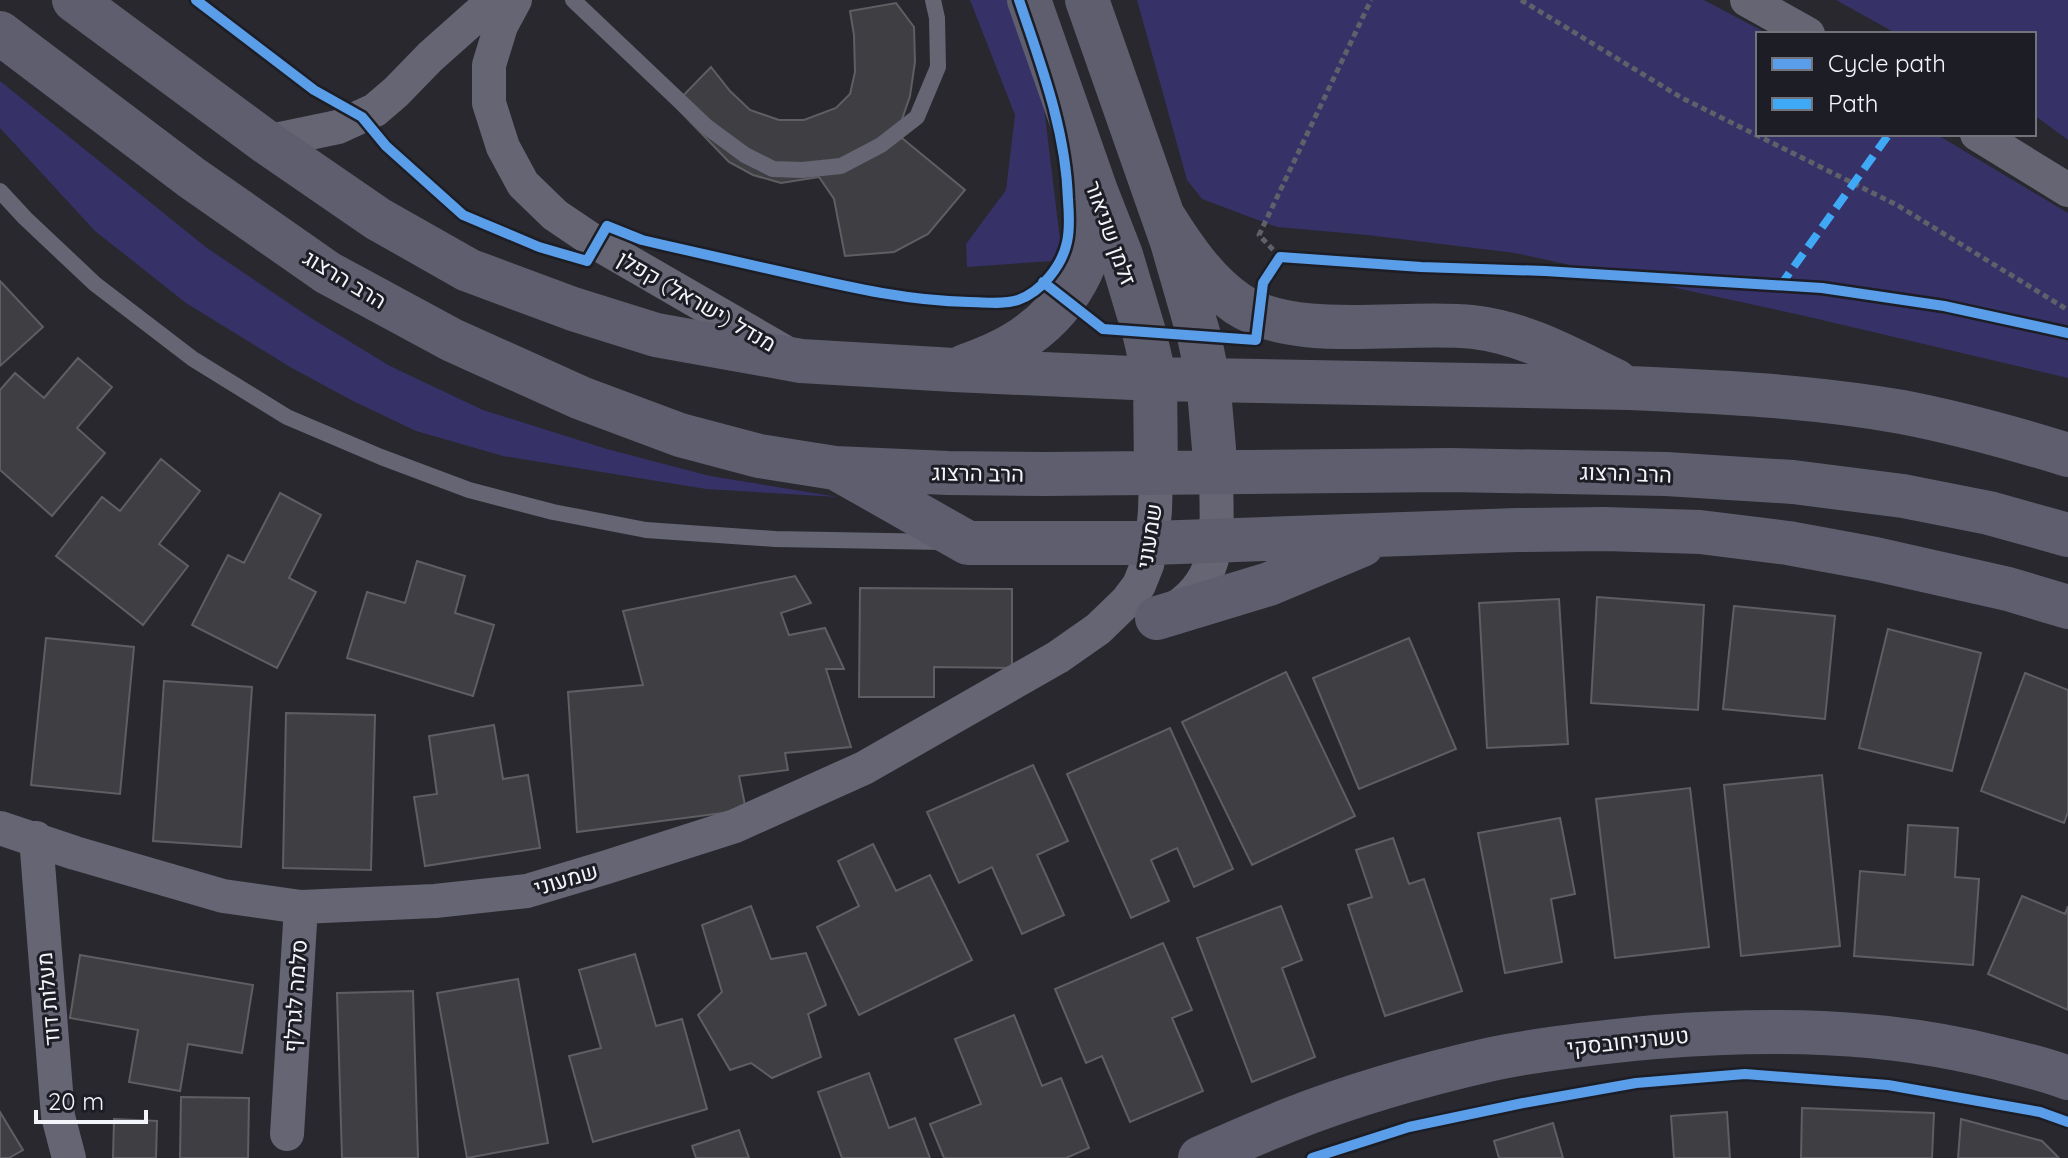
<svg xmlns="http://www.w3.org/2000/svg" width="2068" height="1158" font-family="Quicksand,Heebo,sans-serif">
  <style>
    .green { fill: #363166 }
    .building { fill: #3f3f43; stroke: #5e5e63; stroke-width: 2 }
    .lines { fill: none; stroke-linecap: round; stroke-linejoin: round }
    .path { stroke: #60606a; stroke-width: 5; stroke-dasharray: 6 4; stroke-linecap: butt }
    .lane { stroke: #656574; stroke-width: 16 }
    .street { stroke: #656574; stroke-width: 34 }
    .secondary { stroke: #5e5e6e; stroke-width: 44 }
    .quiet { stroke: #3fa9f5; stroke-width: 8; stroke-dasharray: 16 8; stroke-linecap: butt }
    .cycleway-casing { stroke: #1d1d26; stroke-width: 15 }
    .cycleway { stroke: #5a9eea; stroke-width: 10 }
    .labels { text-anchor: middle; dominant-baseline: central; stroke-width: 6; stroke-linejoin: round; paint-order: stroke }
    .street-label { font-size: 22px; fill: #f4f4fb; stroke: #1d1d26 }
  </style>
  <rect width="100%" height="100%" fill="#28282e"/>
  <path class="green" d="M970 0H1014L1043 99 1060 240 1053 261 967 267 966 244 1006 190 1015 115Z
    M1137 0H1704L1768 34H1758V134H1936L2068 213V378L1805 316 1515 253 1367 235 1277 227 1202 199 1187 180Z
    M1836 0H2068V140L2034 115V34H1897Z
    M0 81 207 248 311 318 390 366 483 410 607 449 710 476 838 497 706 489 503 456 416 431 353 401 290 367 186 303 95 231 0 128Z"/>
  <path class="building" d="M896 3 914 27 915 62 910 96 897 134 965 190 928 234 894 252 845 256 834 199 819 177 781 183 753 175 729 162 674 105 711 67 730 91 750 110 779 120H804L836 108 850 94 855 72 854 35 850 11Z
    M0 281 43 327 0 366Z
    M78 358 112 387 77 428 105 453 52 516 0 470V390L15 373 44 398Z
    M161 459 200 491 159 544 188 566 143 625 56 556 102 497 120 511Z
    M280 493 321 515 289 578 316 592 277 668 192 625 228 555 244 563Z
    M417 561 465 576 455 613 494 625 473 696 347 658 367 592 405 603Z
    M795 576 811 603 781 613 789 635 825 628 844 669H826L851 747 785 753 788 770 739 776 746 810 577 832 568 692 643 685 623 611Z
    M860 588 1012 589V668L934 667V697H859Z
    M1597 597 1704 605 1698 710 1591 703Z
    M1559 599 1568 744 1487 748 1479 603Z
    M1734 606 1835 616 1825 719 1723 709Z
    M1888 629 1981 653 1952 771 1859 748Z
    M46 638 134 647 120 794 31 785Z
    M1409 638 1456 749 1359 789 1313 678Z
    M1286 672 1355 816 1252 865 1182 722Z
    M2025 673 2068 690V812L2064 823 1981 791Z
    M164 681 252 687 241 847 153 841Z
    M286 713 375 715 371 870 283 868Z
    M494 725 503 779 528 775 540 848 425 866 414 797 437 794 429 736Z
    M1170 728 1233 869 1194 887 1177 848 1151 860 1169 901 1131 918 1067 774Z
    M1033 765 1068 841 1037 855 1064 915 1022 934 992 867 959 883 927 812Z
    M1822 775 1840 946 1741 956 1724 785Z
    M1690 788 1709 947 1615 958 1596 799Z
    M1560 818 1575 894 1551 899 1562 962 1505 973 1478 833Z
    M1908 825 1958 828 1955 877 1979 879 1973 965 1854 956 1860 871 1905 875Z
    M1393 838 1409 884 1424 879 1462 991 1385 1016 1348 905 1372 897 1356 850Z
    M873 844 896 891 930 875 972 960 859 1015 817 927 859 906 838 861Z
    M2022 896 2065 914 2068 906V1010L1988 974Z
    M751 906 771 959 806 953 826 1005 808 1014 821 1057 772 1078 751 1063 730 1070 698 1015 722 992 702 925Z
    M1281 906 1302 960 1282 968 1315 1057 1252 1082 1197 938Z
    M1163 943 1192 1010 1172 1018 1203 1091 1130 1122 1102 1056 1086 1063 1055 989Z
    M635 954 656 1026 682 1019 707 1109 593 1142 569 1056 601 1048 579 970Z
    M80 955 253 985 242 1053 188 1044 180 1091 129 1082 138 1030 70 1018Z
    M518 979 548 1143 467 1158 437 993Z
    M413 991 418 1158H342L337 993Z
    M1014 1015 1042 1086 1061 1078 1089 1148 1066 1158H944L930 1124 981 1104 955 1039Z
    M869 1073 889 1128 915 1118 930 1158H842L818 1092Z
    M181 1097 249 1098 248 1158H180Z
    M1802 1108 1934 1113 1932 1158H1801Z
    M0 1112 23 1150 9 1158H0Z
    M1727 1112 1730 1158H1674L1671 1116Z
    M114 1119 157 1121 156 1158H113Z
    M1961 1119 2042 1141 2059 1158H1958Z
    M1553 1123 1563 1158H1499L1494 1141Z
    M739 1130 749 1158H696L692 1146Z"/>
  <g class="lines">
    <path class="path" d="M1521 0 1682 98 1897 205 2068 310
      M1280 257 1259 235 1371 0"/>
    <path class="lane" d="M573 0 707 127 745 155 773 169 802 170 841 166 881 145 917 117 938 67 937 18 933 0
      M0 191 25 218 95 284 193 359 287 417 381 457 469 490 553 512 646 530 775 539 943 542"/>
    <path class="street" d="M515 0 501 26 489 65V103L503 147 523 184 555 215 598 244 783 351
      M1747 0 1808 34
      M1977 134 2068 190
      M266 142 338 127 375 110 396 92 430 57 494 0
      M1169 612C1226 580 1216 528 1216 472
      M0 828 75 853 223 896 301 907 435 901 527 891 607 867 735 826 864 768 1058 657 1098 629 1127 601 1139 585 1147 565 1152 543 1155 511 1156 473
      M36 838 58 1116 69 1158
      M287 1134 301 907"/>
    <path class="secondary" d="M74 0 266 142 378 219 468 270 573 309 656 335 801 361 954 370 1155 379 1629 388C1720 392 1812 396 1902 412 1959 423 2013 438 2068 455
      M1029 0 1096 191 1121 255 1144 332 1155 379 1156 473
      M1087 0 1172 242 1199 336 1208 379 1216 472
      M0 33 192 178 328 273 452 340 581 398 680 435 759 456 835 468 948 473 1046 474 1450 470 1666 474 1793 482 1903 496 1989 513 2068 535
      M1163 216C1183 248 1206 282 1238 304 1297 343 1405 319 1473 327 1525 333 1570 359 1616 381
      M965 366C982 360 1000 353 1016 343 1068 311 1097 259 1096 197
      M841 471 968 543H1152L1517 530 1605 529 1700 532 1788 543 1875 559 2008 589 2068 607
      M1157 618 1269 584 1362 545
      M1200 1158C1229 1145 1259 1132 1289 1120 1352 1095 1426 1074 1492 1059 1545 1048 1601 1042 1655 1037 1770 1028 1885 1029 1998 1058 2022 1064 2045 1069 2068 1078"/>
    <path class="quiet" d="M1780 286 1889 134"/>
    <defs>
      <path id="cycleway" d="M196 0 314 90 362 117 386 146 463 215 539 247 587 261 607 226 642 240C693 252 744 263 796 275 853 288 910 301 969 302 984 302 1003 305 1018 300 1041 292 1062 266 1067 242 1070 229 1069 213 1068 200 1066 130 1041 65 1019 0
        M1043 282 1103 329 1256 340 1263 283 1280 257 1421 267 1545 271 1822 288 1944 306 2068 333
        M1312 1158 1409 1127 1523 1103 1636 1083 1745 1074 1888 1085 2040 1112 2068 1122"/>
    </defs>
    <use href="#cycleway" class="cycleway-casing"/>
    <use href="#cycleway" class="cycleway"/>
  </g>
  <g class="labels">
    <g class="street-label">
      <text transform="translate(1111 233) rotate(70)">זלמן שניאור</text>
      <text transform="translate(345 279) rotate(31)">הרב הרצוג</text>
      <text transform="translate(697 301) rotate(30)">מנדל (ישראל) קפלן</text>
      <text transform="translate(978 473) rotate(1)">הרב הרצוג</text>
      <text transform="translate(1626 473) rotate(2)">הרב הרצוג</text>
      <text transform="translate(1149 536) rotate(-81)">שמעוני</text>
      <text transform="translate(566 879) rotate(-16)">שמעוני</text>
      <text transform="translate(295 996) rotate(-86)">סלמה לגרלף</text>
      <text transform="translate(48 999) rotate(-95)">מעלות דוד</text>
      <text transform="translate(1628 1041) rotate(-6)">טשרניחובסקי</text>
    </g>
  </g>
  <rect x="1756" y="32" width="280" height="104" fill="#1d1d26" stroke="#73737b" stroke-width="2"/>
  <rect x="1772" y="58" width="40" height="12" fill="#5a9eea" stroke="#73737b" stroke-width="2"/>
  <text x="1828" y="72" font-size="24" fill="#f4f4fb">Cycle path</text>
  <rect x="1772" y="98" width="40" height="12" fill="#3fa9f5" stroke="#73737b" stroke-width="2"/>
  <text x="1828" y="112" font-size="24" fill="#f4f4fb">Path</text>
  <path d="M36 1110v12h110v-12" fill="none" stroke="#f4f4fb" stroke-width="4"/>
  <text x="48" y="1110" font-size="24" fill="#f4f4fb" stroke="#1d1d26" stroke-width="6" paint-order="stroke">20 m</text>
</svg>
